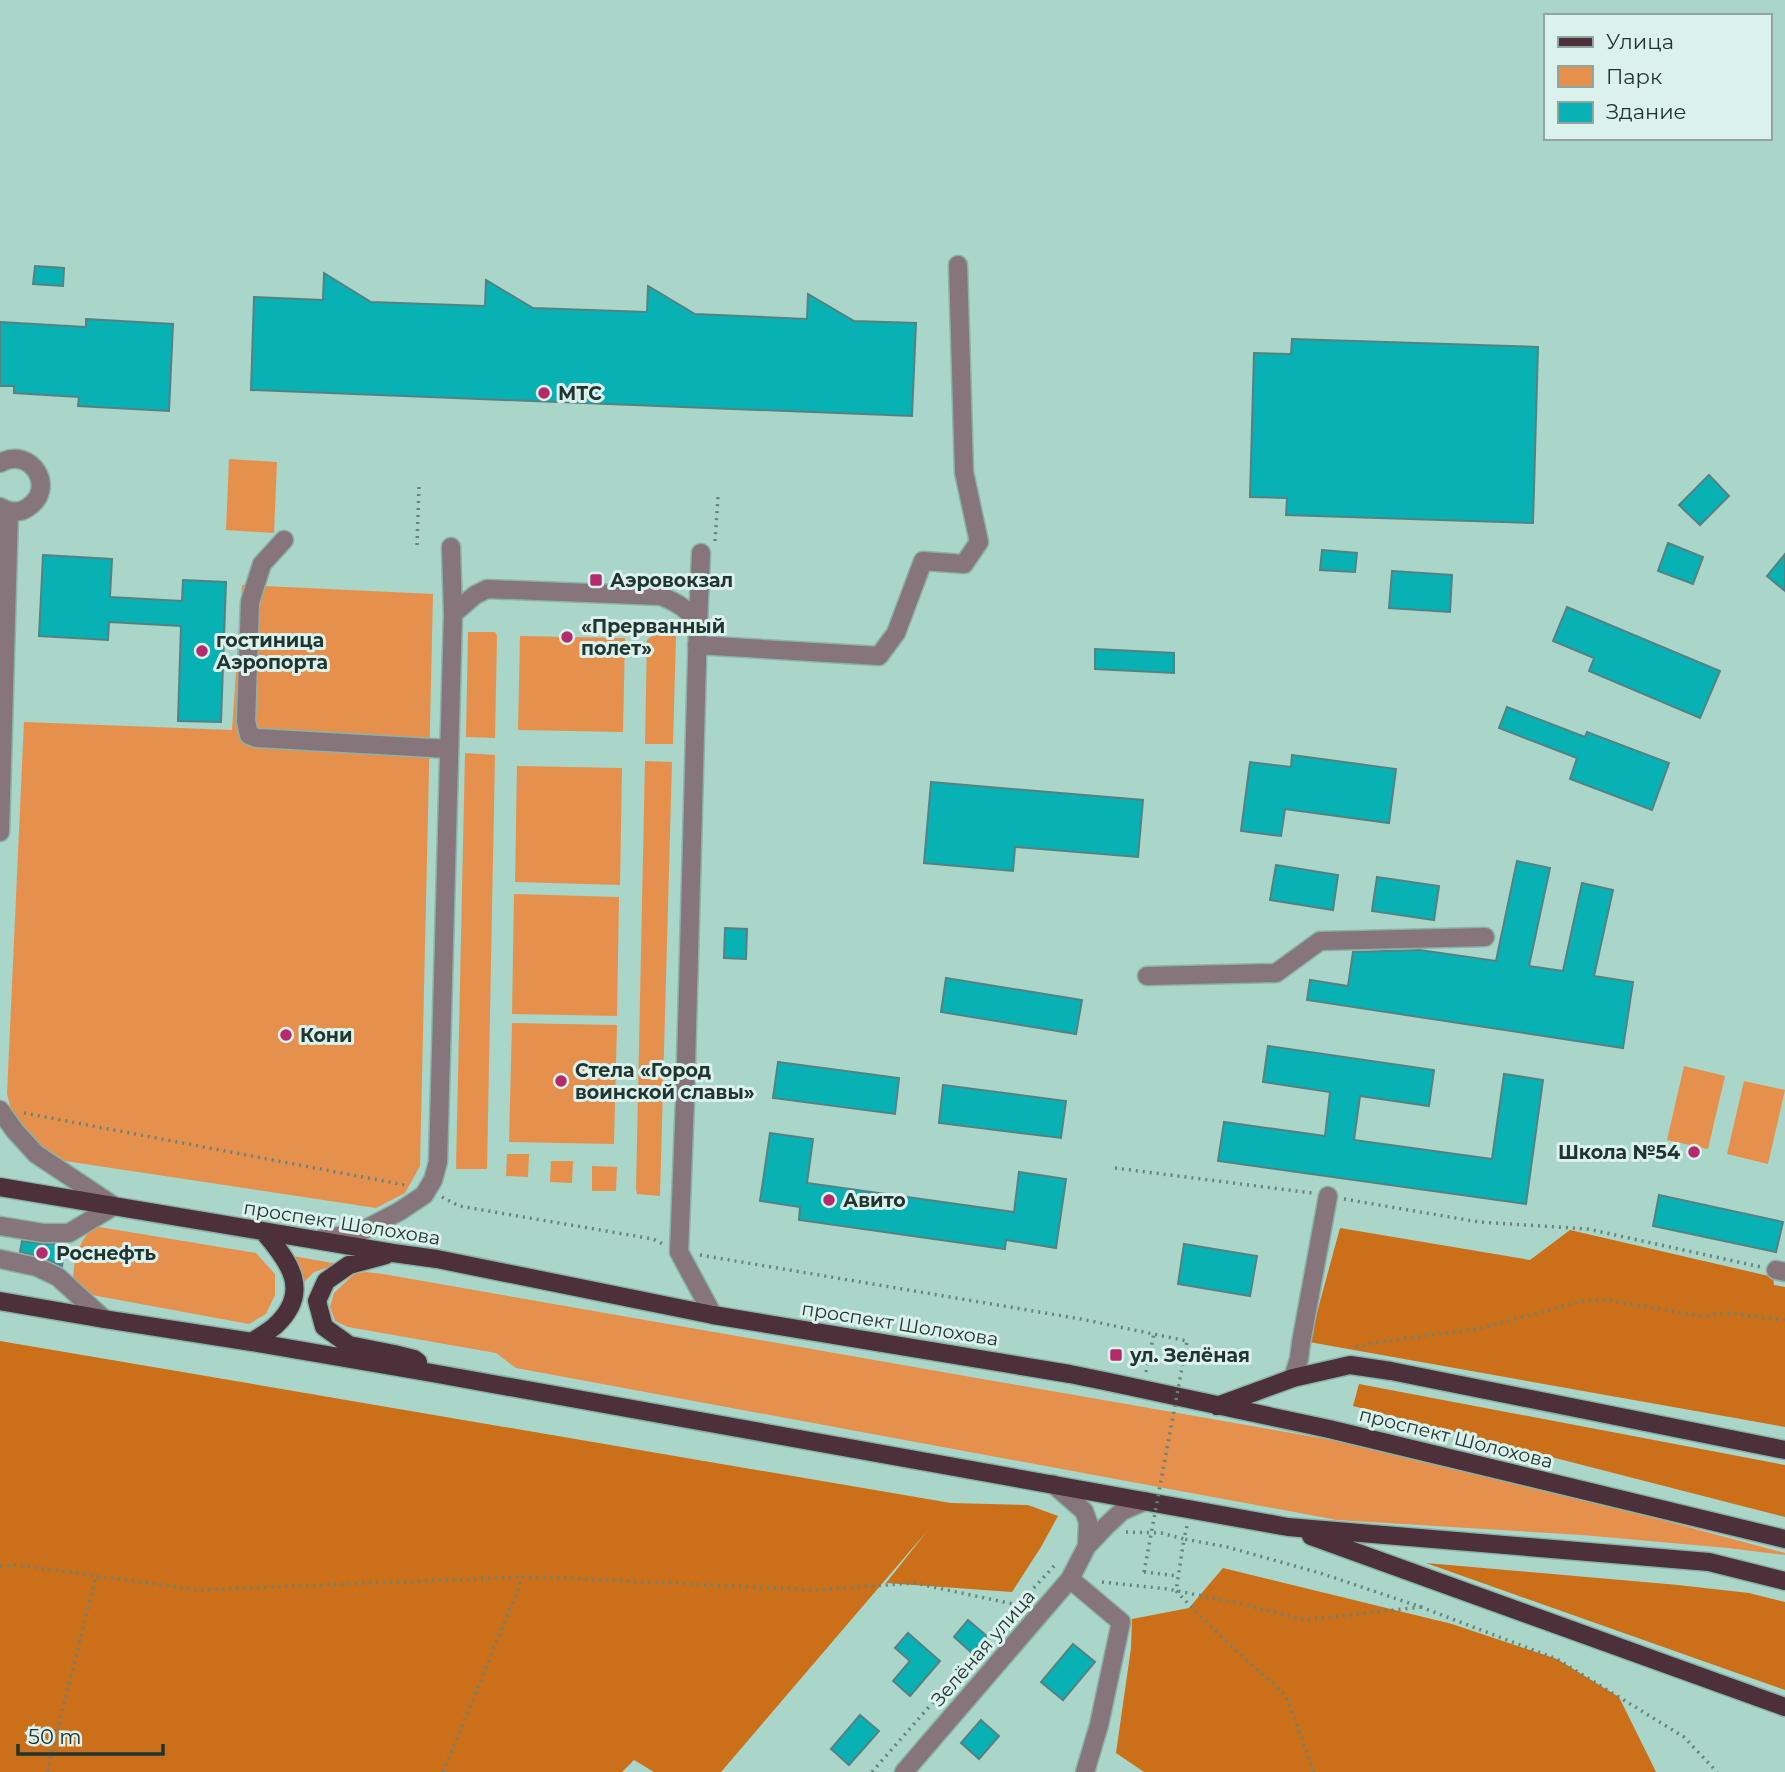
<svg xmlns="http://www.w3.org/2000/svg" width="1785" height="1772" font-family="Montserrat,sans-serif">
  <style>
    .green { fill: #e6904d }
    .forest { fill: #cb6f19 }
    .building { fill: #08b2b4; stroke: #548283; stroke-width: 2 }
    .lines { fill: none; stroke-linecap: round; stroke-linejoin: round }
    .minor-casing { stroke: #8bb2a7; stroke-width: 21 }
    .major-casing { stroke: #8bb2a7; stroke-width: 21 }
    .path { stroke: #65857c; stroke-width: 3.5; stroke-dasharray: 2 5; stroke-linecap: butt }
    .minor { stroke: #86757a; stroke-width: 18 }
    .major { stroke: #4c303a; stroke-width: 18 }
    .path-bridge { stroke: #65857c; stroke-width: 3.5; stroke-dasharray: 2 5; stroke-linecap: butt }
    .poi-dot { fill: #b32b6c; stroke: #dbf1eb; stroke-width: 2.5 }
    .labels { text-anchor: middle; dominant-baseline: central; stroke-width: 6; stroke-linejoin: round; paint-order: stroke }
    .poi-label { font-size: 19px; font-weight: bold; fill: #22342f; stroke: #dbf1eb; text-anchor: start }
    .street-label { font-size: 19px; fill: #22342f; stroke: #dbf1eb }
  </style>
  <rect width="100%" height="100%" fill="#a9d6c9"/>
  <path class="green" d="M229 459 277 462 274 533 226 530Z
    M242 585 433 594 420 1166 405 1193 376 1208 65 1161 36 1147 12 1113 7 1094 24 722 232 730Z
    M468 632H495L497 636 495 738 466 737Z
    M653 635 676 636 673 744H645L647 640Z
    M520 636 625 638 623 732 518 730Z
    M465 753 495 755 487 1169H456Z
    M645 761 672 762 660 1196 637 1194 636 1189Z
    M517 766 622 768 620 885 515 882Z
    M514 894 619 897 617 1016 512 1014Z
    M512 1023 617 1025 614 1144 509 1142Z
    M1684 1066 1725 1076 1708 1149 1667 1140Z
    M1744 1081 1785 1090 1768 1164 1727 1154Z
    M507 1154H529L528 1177 506 1176Z
    M551 1161H573L572 1183 550 1182Z
    M592 1166 617 1167 616 1191H592Z
    M93 1226 256 1253 275 1274V1295L266 1314 249 1324 81 1293 73 1278 75 1257 83 1240Z
    M293 1256 338 1264 314 1272 302 1284Z
    M366 1272 383 1274 1423 1456 1785 1553V1555L1728 1548 1582 1535 1337 1520 516 1368 496 1353 348 1327 335 1321 330 1307 334 1293 354 1274Z"/>
  <path class="forest" d="M1340 1228 1530 1260 1570 1230 1773 1277 1774 1285 1785 1287V1427L1309 1342Z
    M0 1341 951 1503 1028 1505 1058 1516 1041 1547 1012 1592 886 1583 928 1530 721 1772H654L634 1760 622 1772H0Z
    M1359 1384 1785 1465V1517L1353 1406Z
    M1426 1563 1678 1585 1749 1593 1785 1602V1690Z
    M1223 1568 1452 1624 1557 1659 1619 1697 1656 1772H1144L1116 1753 1131 1648 1132 1619 1189 1608Z"/>
  <path class="building" d="M35 266 64 268 63 286 33 284Z
    M324 273 371 302 485 306 486 280 533 308 647 312 648 286 695 314 807 319 808 294 854 321 916 323 912 416 251 390 254 297 323 300Z
    M86 319 173 324 169 411 78 406 79 397 14 393V386H0V322L86 327Z
    M1292 339 1538 347 1533 523 1286 515 1287 498 1250 497 1254 353 1291 354Z
    M1709 475 1729 496 1700 525 1679 505Z
    M1668 543 1703 557 1693 584 1658 571Z
    M1322 550 1357 553 1355 572 1320 570Z
    M1785 554V591L1767 576Z
    M43 555 112 559 110 597 182 601 183 580 226 582 221 722 178 721 181 626 109 622 108 640 39 636Z
    M1392 571 1452 575 1450 612 1389 608Z
    M1567 607 1720 671 1700 718 1589 671 1594 658 1553 641Z
    M1095 649 1174 653V673L1095 669Z
    M1507 707 1585 737 1587 732 1669 763 1652 810 1570 779 1577 758 1499 728Z
    M1292 755 1396 769 1389 823 1285 809 1281 836 1241 831 1250 762 1291 767Z
    M931 782 1143 800 1138 857 1015 847 1013 871 924 863Z
    M1517 861 1550 868 1529 966 1563 971 1582 883 1613 890 1594 976 1633 982 1623 1048 1307 1000 1310 980 1348 986 1353 952 1420 950 1496 961Z
    M1276 865 1338 875 1333 910 1270 900Z
    M1377 877 1439 886 1434 920 1372 911Z
    M725 928 747 929 746 959 724 958Z
    M946 978 1082 1000 1076 1034 941 1012Z
    M1268 1046 1434 1070 1429 1106 1360 1096 1354 1140 1492 1159 1504 1074 1543 1080 1526 1204 1218 1161 1224 1122 1325 1136 1330 1092 1263 1082Z
    M778 1062 899 1078 895 1114 773 1098Z
    M943 1085 1066 1101 1061 1138 939 1123Z
    M770 1133 813 1139 807 1183 1014 1212 1019 1172 1066 1179 1056 1248 1006 1240 1005 1249 799 1220 800 1207 760 1201Z
    M1659 1195 1783 1222 1776 1252 1653 1226Z
    M22 1241 43 1244H65L62 1266 42 1257 20 1252Z
    M1184 1244 1257 1256 1250 1296 1178 1284Z
    M968 1620 987 1636 972 1653 954 1637Z
    M908 1633 940 1661 910 1696 893 1681 910 1661 895 1648Z
    M1073 1644 1095 1662 1063 1700 1041 1682Z
    M860 1715 879 1731 849 1765 831 1749Z
    M981 1720 999 1736 979 1759 961 1743Z"/>
  <g class="lines">
    <defs>
      <path id="minor" d="M0 463C31 445 58 489 27 508 18 514 9 512 0 507
        M284 540 262 564 250 602 246 721 249 735 257 738 449 749
        M451 547 453 614
        M698 624 701 553
        M697 645 879 656 896 633 923 561 964 564 979 542 964 472 958 265
        M0 832 9 512
        M1147 976 1276 973 1320 941 1485 937
        M0 1110 15 1131 36 1154 114 1206 69 1233H43L0 1226
        M321 1239 358 1233 400 1211 424 1195 433 1180 438 1162 453 614 475 595 487 589 661 596C678 603 688 609 698 624L685 1100 679 1252 713 1315
        M0 1259 37 1267 58 1277 104 1319
        M1776 1270 1785 1272
        M1293 1378 1299 1359 1301 1343 1328 1196
        M1053 1484 1084 1511 1088 1522 1087 1546
        M1070 1579 1121 1622 1099 1725 1085 1772
        M904 1772 1070 1579 1087 1546 1105 1527 1122 1511 1145 1501"/>
      <path id="major" d="M0 1187 393 1253 437 1259 713 1315 1070 1374 1109 1382 1329 1429 1785 1539
        M386 1255 349 1265 326 1281 317 1301 324 1327 349 1345 394 1354 414 1359 418 1362
        M0 1301 104 1319 252 1342 432 1373 1288 1527 1709 1562 1785 1581
        M252 1342C259 1337 268 1332 275 1326 312 1292 290 1262 263 1231
        M1217 1406 1293 1378 1350 1365 1391 1371 1785 1450
        M1311 1536 1785 1707"/>
    </defs>
    <use href="#minor" class="minor-casing"/>
    <use href="#major" class="major-casing"/>
    <path class="path" d="M715 541 718 497
      M417 545 419 486
      M24 1113 405 1185
      M1115 1168 1312 1193
      M442 1197 459 1206 653 1239 663 1244
      M1344 1199 1479 1222 1588 1229 1761 1267
      M700 1255 1081 1319 1187 1341
      M1356 1347 1378 1342 1478 1329 1582 1301 1607 1300 1700 1316 1728 1313 1785 1320
      M1146 1372 1154 1333
      M1126 1532 1161 1533 1184 1539 1187 1526
      M0 1566 18 1565 199 1590 523 1577
      M1144 1572 1178 1576
      M1102 1582 1168 1589 1242 1604 1304 1620 1421 1607
      M47 1772 96 1576
      M443 1772 523 1577H543L817 1590 914 1583 1018 1605 1027 1601
      M872 1772 1018 1605 1055 1565
      M1314 1772 1286 1696 1212 1628 1176 1591 1184 1539 1227 1547 1320 1573 1421 1607 1557 1659 1684 1737 1717 1772"/>
    <use href="#minor" class="minor"/>
    <use href="#major" class="major"/>
    <path class="path-bridge" d="M1144 1572 1187 1341"/>
  </g>
  <g class="poi-dot">
    <circle cx="544" cy="393" r="7"/>
    <rect x="589" y="573" width="14" height="14" rx="3.5"/>
    <circle cx="567" cy="637" r="7"/>
    <circle cx="202" cy="651" r="7"/>
    <circle cx="286" cy="1035" r="7"/>
    <circle cx="561" cy="1081" r="7"/>
    <circle cx="1694" cy="1152" r="7"/>
    <circle cx="829" cy="1200" r="7"/>
    <circle cx="42" cy="1253" r="7"/>
    <rect x="1109" y="1348" width="14" height="14" rx="3.5"/>
  </g>
  <g class="labels">
    <g class="poi-label">
      <text x="558" y="393">МТС</text>
      <text x="610" y="580">Аэровокзал</text>
      <text x="581" y="626">«Пpepвaнный<tspan x="581" dy="22">пoлeт»</tspan></text>
      <text x="216" y="640">гостиница<tspan x="216" dy="22">Аэропорта</tspan></text>
      <text x="300" y="1035">Кони</text>
      <text x="575" y="1070">Стела «Город<tspan x="575" dy="22">воинской славы»</tspan></text>
      <text x="1680" y="1152" text-anchor="end">Школа №54</text>
      <text x="843" y="1200">Авито</text>
      <text x="56" y="1253">Роснефть</text>
      <text x="1130" y="1355">ул. Зелёная</text>
    </g>
    <g class="street-label">
      <text transform="translate(342 1223) rotate(9)">проспект Шолохова</text>
      <text transform="translate(900 1324) rotate(9)">проспект Шолохова</text>
      <text transform="translate(1456 1438) rotate(14)">проспект Шолохова</text>
      <text transform="translate(983 1648) rotate(-49)">Зелёная улица</text>
    </g>
  </g>
  <rect x="1544" y="14" width="228" height="126" fill="#dbf1eb" stroke="#91a5a0" stroke-width="2"/>
  <rect x="1558" y="37" width="35" height="10" fill="#4c303a" stroke="#91a5a0" stroke-width="2"/>
  <text x="1606" y="49" font-size="21" fill="#22342f">Улица</text>
  <rect x="1558" y="66" width="35" height="21" fill="#e6904d" stroke="#91a5a0" stroke-width="2"/>
  <text x="1606" y="84" font-size="21" fill="#22342f">Парк</text>
  <rect x="1558" y="102" width="35" height="21" fill="#08b2b4" stroke="#91a5a0" stroke-width="2"/>
  <text x="1606" y="119" font-size="21" fill="#22342f">Здание</text>
  <path d="M18 1744v10h145v-10" fill="none" stroke="#22342f" stroke-width="3.5"/>
  <text x="28" y="1744" font-size="21" fill="#22342f" stroke="#dbf1eb" stroke-width="5" paint-order="stroke">50 m</text>
</svg>
